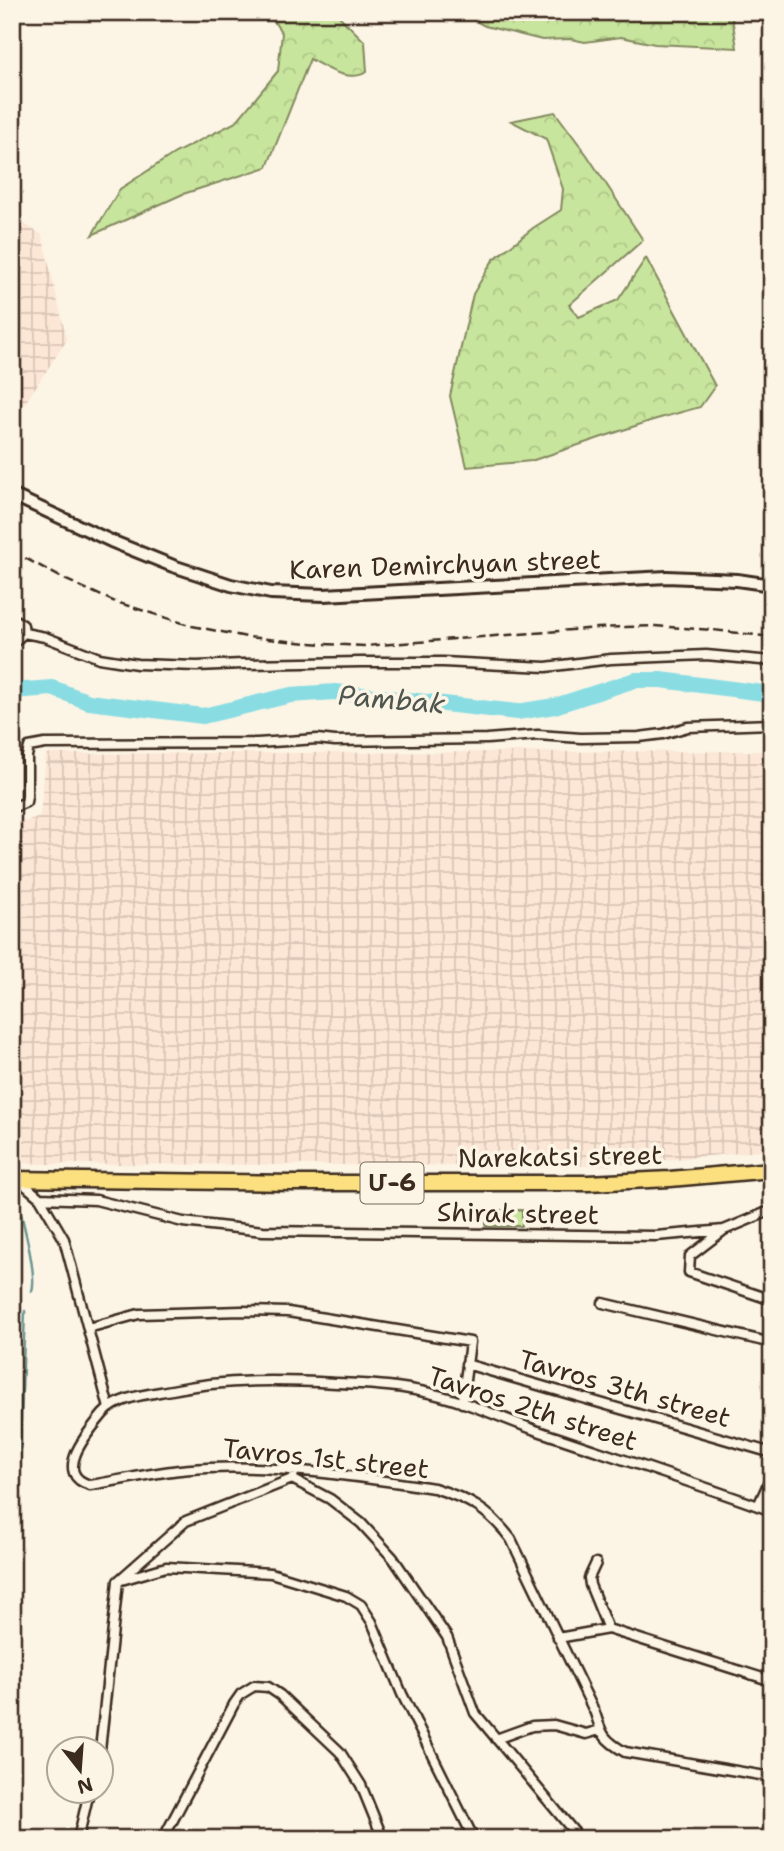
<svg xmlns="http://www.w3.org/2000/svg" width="784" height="1851" font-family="'Shantell Sans','Noto Sans Armenian',sans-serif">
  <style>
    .industrial { fill: url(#industrial-grid) }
    .forest { fill: url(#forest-crowns); stroke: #82885e; stroke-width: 2 }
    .pitch { fill: #c8e59d; stroke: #82885e; stroke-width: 2 }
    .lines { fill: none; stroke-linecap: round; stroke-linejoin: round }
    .stream { stroke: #6a9594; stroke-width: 2.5 }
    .river { stroke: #8adce3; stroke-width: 16 }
    .minor-casing { stroke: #3b2a1e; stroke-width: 13 }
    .secondary-casing { stroke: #3b2a1e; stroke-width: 16 }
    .trunk-casing { stroke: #3b2a1e; stroke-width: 19 }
    .minor { stroke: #fcf5e5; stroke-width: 8 }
    .secondary { stroke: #fcf5e5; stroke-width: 10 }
    .trunk { stroke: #fce080; stroke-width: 14 }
    .rail { stroke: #3b2a1e; stroke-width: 2.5; stroke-dasharray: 10 5; stroke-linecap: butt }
    .labels { text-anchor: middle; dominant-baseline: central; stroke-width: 7; stroke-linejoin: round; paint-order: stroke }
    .shield { fill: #fcf5e5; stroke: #75675a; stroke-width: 2 }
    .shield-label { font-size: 24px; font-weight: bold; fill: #3b2a1e }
    .street-label { font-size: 26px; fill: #3b2a1e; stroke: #fcf5e5 }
    .water-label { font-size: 28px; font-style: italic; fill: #4f564f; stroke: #fcf5e5 }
  </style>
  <defs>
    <pattern id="industrial-grid" width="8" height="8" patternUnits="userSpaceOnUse" patternTransform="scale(1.75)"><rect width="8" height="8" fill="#fce6d5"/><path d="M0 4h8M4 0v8" fill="none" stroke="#d9c5b6"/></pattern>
    <pattern id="forest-crowns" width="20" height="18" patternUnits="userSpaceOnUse" patternTransform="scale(1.75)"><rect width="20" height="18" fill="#c8e59d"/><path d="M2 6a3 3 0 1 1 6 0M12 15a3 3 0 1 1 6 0" fill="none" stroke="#adc587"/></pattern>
  </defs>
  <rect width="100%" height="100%" fill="#fcf5e5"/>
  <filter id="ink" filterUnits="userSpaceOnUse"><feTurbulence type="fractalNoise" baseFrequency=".0143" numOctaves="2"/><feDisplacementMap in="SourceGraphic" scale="14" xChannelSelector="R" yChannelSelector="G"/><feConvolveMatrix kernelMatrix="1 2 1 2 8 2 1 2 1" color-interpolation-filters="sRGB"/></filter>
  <g filter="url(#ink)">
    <path class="industrial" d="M12 216 42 235 67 340 15 418 12 416Z
      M772 751V1150L603 1166 34 1164 12 1160V826L40 816 46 754Z"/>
    <path class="forest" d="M267 12H338L340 17 365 42 367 72C348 83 327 68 310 59L267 167 183 194 92 235 120 189 175 153 236 122 278 71 282 33Z
      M458 12H731L737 48 655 44 621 37 585 42 571 39 542 40 485 26Z
      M555 112 587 155 643 240 569 305 579 317 618 300 646 258 715 386 700 407 653 420 531 461 467 467 450 396 473 294 493 260 533 228 561 210 563 189 546 139 511 121Z"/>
    <path class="pitch" d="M486 1210H522V1226H486Z"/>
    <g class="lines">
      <path class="stream" d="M14 1185C19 1208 38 1272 32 1291
        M18 1496 25 1311
        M12 1516 15 1509"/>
      <path class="river" d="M12 691 52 688 89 702 203 716 291 695 335 692 517 712 555 706 635 680H661L772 694"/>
      <defs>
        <path id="minor" d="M12 618 23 625 24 633 12 644
          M24 633 45 637 99 658 137 664 197 666 242 664 361 662H443L546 667 611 659 706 655 772 661
          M12 808 26 802 27 796V756L29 747 45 744 257 743 317 739 335 741 487 739 538 735 581 738 639 737 663 734 688 727 772 724
          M19 1180 40 1198 96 1200 183 1222 263 1231 656 1236 724 1230 772 1210
          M40 1198 64 1239 109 1408
          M724 1230 690 1256 689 1272 772 1300
          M603 1303 772 1343
          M88 1328 139 1314 242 1311 288 1312 470 1342 462 1403
          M466 1364 772 1453
          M295 1471 292 1479 186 1521 118 1581 166 1567 271 1573 346 1596 361 1605 372 1622 402 1694 474 1839
          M292 1479 330 1499 361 1523 393 1558 447 1637 475 1713 580 1839
          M758 1506 772 1475
          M772 1511C695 1483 618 1458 541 1432 501 1418 462 1399 420 1391 393 1385 364 1384 336 1383 281 1380 226 1379 172 1390 150 1394 118 1396 103 1414 89 1431 51 1474 90 1485 129 1479 167 1469 208 1468 283 1465 359 1477 434 1488 469 1499 488 1509 511 1539L595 1713C602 1735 604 1740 625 1752L772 1777
          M596 1563 589 1578 590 1585 608 1629
          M558 1638 608 1629 772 1681
          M496 1739 532 1726 554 1725 586 1734 600 1730
          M100 1750 118 1581
          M78 1839 89 1792
          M163 1839 234 1704 241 1694 254 1686 268 1687 280 1695 340 1752 361 1785 383 1839"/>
        <path id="secondary" d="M12 495 111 541 173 566 231 585 271 593 324 595 667 577 737 580 772 585"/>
        <path id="trunk" d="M12 1179 291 1183H588L670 1179 772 1170"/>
      </defs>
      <use href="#minor" class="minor-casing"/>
      <use href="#secondary" class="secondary-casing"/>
      <use href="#trunk" class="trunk-casing"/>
      <use href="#minor" class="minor"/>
      <use href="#secondary" class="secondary"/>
      <use href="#trunk" class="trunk"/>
      <path class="rail" d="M12 551 64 579 113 601 192 626 247 637 308 643 365 646 598 628 655 626 713 630 772 637
        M12 1103 14 1105"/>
    </g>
  </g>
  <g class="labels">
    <rect class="shield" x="360.5" y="1162.5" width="63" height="41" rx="5"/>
    <g class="shield-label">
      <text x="392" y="1183">Մ-6</text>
    </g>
    <g class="street-label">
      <text transform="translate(445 564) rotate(-2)">Karen Demirchyan street</text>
      <text transform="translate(560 1156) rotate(-1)">Narekatsi street</text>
      <text transform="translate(518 1213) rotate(1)">Shirak street</text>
      <text transform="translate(625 1388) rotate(16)">Tavros 3th street</text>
      <text transform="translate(533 1408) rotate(18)">Tavros 2th street</text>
      <text transform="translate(326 1458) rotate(6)">Tavros 1st street</text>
    </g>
    <g class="water-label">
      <text transform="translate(392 699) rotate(5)">Pambak</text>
    </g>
  </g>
  <rect width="784" height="1851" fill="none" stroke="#fcf5e5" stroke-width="42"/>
  <rect x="21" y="21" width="742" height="1809" fill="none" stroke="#3b2a1e" stroke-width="2.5" filter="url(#ink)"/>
  <g transform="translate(80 1770) rotate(163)"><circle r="33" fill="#fcf5e5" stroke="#afa495" stroke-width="2"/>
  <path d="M0-5L12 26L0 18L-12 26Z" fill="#3b2a1e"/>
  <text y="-10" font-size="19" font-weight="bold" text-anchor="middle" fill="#3b2a1e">N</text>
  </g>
</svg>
